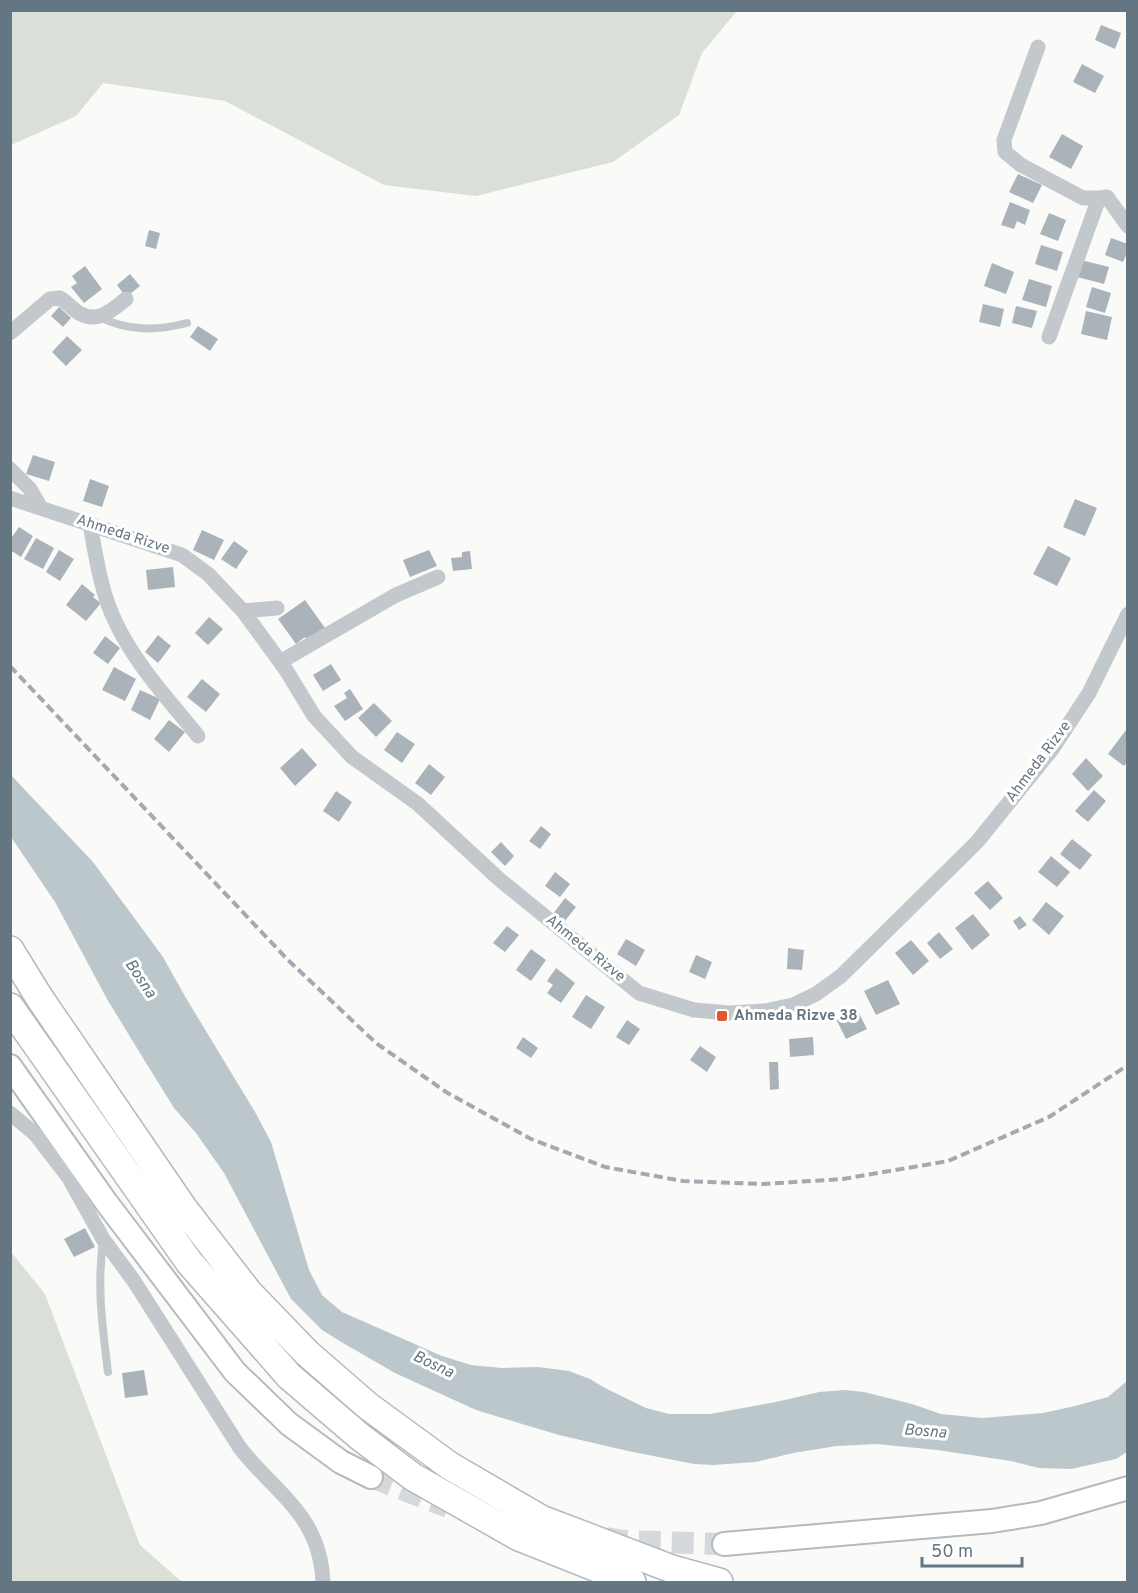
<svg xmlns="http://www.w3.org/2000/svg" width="1138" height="1593" font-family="Overpass,sans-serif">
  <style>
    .green { fill: #dadfd7 }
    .water { fill: #bbc7cb }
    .building { fill: #aab3b9 }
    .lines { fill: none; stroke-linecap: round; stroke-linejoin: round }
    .primary-tunnel { stroke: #d5d9db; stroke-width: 22; stroke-dasharray: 22 11; stroke-linecap: butt }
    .primary-casing { stroke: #b5babe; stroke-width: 26 }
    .highway-casing { stroke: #b4b9bd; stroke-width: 30 }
    .lane { stroke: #c3c8cc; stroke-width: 8 }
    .street { stroke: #c3c8cc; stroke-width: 15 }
    .primary { stroke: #fff; stroke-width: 22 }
    .highway { stroke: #fff; stroke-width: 27 }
    .rail { stroke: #a2aab0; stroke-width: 4; stroke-dasharray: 9 4.5; stroke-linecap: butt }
    .poi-dot { fill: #e4572e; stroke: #fff; stroke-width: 2 }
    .labels { text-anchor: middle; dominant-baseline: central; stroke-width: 6; stroke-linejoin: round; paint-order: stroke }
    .street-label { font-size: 15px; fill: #657683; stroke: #fff }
    .poi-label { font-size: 15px; font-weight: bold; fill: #657683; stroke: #fff; text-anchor: start }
    .water-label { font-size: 16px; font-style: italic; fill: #60757c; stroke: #fff }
  </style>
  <rect width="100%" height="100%" fill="#fafaf8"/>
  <path class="green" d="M10 11 11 10 737 11 702 53 679 115 613 162 476 196 384 185 225 101 103 83 76 116 11 145Z
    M11 1252 45 1294 140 1545 182 1582H11Z"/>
  <path class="water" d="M10 774 93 862 163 957 186 998 255 1112 271 1142 309 1270 322 1295 342 1312 442 1356 471 1365 502 1368 538 1367 569 1371 590 1379 605 1388 646 1408 669 1414H710L776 1402 819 1392 845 1390 864 1392 912 1404 941 1414 982 1418 1043 1413 1075 1406 1108 1397 1127 1381V1452L1116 1459 1071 1469 1039 1468 1011 1461 937 1450 877 1444 837 1446 793 1453 756 1462 713 1465 694 1464 628 1451 559 1435 476 1410 395 1373 343 1343 322 1330 291 1299 224 1173 196 1133 174 1108 143 1058 107 999 55 902 11 837Z"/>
  <path class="building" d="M1101 25 1121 33 1115 49 1095 40Z
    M1082 64 1104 76 1095 93 1073 82Z
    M1062 134 1083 146 1071 169 1049 157Z
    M1018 174 1042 185 1033 203 1009 192Z
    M1010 202 1030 210 1025 225 1017 221 1014 229 1001 225Z
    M1049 213 1066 220 1058 241 1040 234Z
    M149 230 160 233 156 249 145 246Z
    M1111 238 1128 244V251L1123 262 1105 255Z
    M1041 245 1063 252 1057 271 1035 264Z
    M1081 260 1109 267 1104 284 1077 277Z
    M992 263 1014 272 1006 294 984 286Z
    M85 266 102 289 84 303 71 287 77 283 72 276Z
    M130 274 140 286 126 297 117 285Z
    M1029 279 1052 286 1046 307 1022 300Z
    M1092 287 1111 293 1105 313 1086 307Z
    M983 304 1004 309 1000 327 979 322Z
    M1016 306 1037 311 1032 328 1012 323Z
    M59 307 71 318 63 327 51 316Z
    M1086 311 1112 317 1107 340 1081 334Z
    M198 326 218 339 210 351 190 337Z
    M67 336 82 350 66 366 52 352Z
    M33 455 55 462 49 481 26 474Z
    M90 479 109 486 102 507 83 501Z
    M1075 499 1097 508 1085 536 1063 527Z
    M19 527 33 536 21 557 10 550V540Z
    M202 530 224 540 214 560 193 550Z
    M36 538 54 548 43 569 24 559Z
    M234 541 248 551 236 569 221 559Z
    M1048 546 1071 558 1057 586 1033 574Z
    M59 550 74 559 60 581 46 572Z
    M429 550 437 566 410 577 403 560Z
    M470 551 472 569 453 571 451 558 462 557V552Z
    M173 567 175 587 148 590 146 570Z
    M82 584 95 595 93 597 101 603 86 621 66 605Z
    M305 600 325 628 307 641 305 637 296 644 278 619Z
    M209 617 223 629 208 645 195 633Z
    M158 635 171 646 158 663 145 652Z
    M105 636 120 648 108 664 93 653Z
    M331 664 341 680 323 691 313 675Z
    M114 667 136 679 125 701 102 690Z
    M202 679 220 694 206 712 187 697Z
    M350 689 363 709 345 721 334 706 347 698 344 693Z
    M140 690 160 699 150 720 131 710Z
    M374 703 392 721 376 737 358 718Z
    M169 720 185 732 169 752 154 739Z
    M1126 730 1128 761 1124 766 1108 754Z
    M397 732 415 744 402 763 384 750Z
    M302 748 317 765 295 786 280 768Z
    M1086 758 1103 776 1088 791 1072 774Z
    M429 764 445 777 431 795 415 783Z
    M1094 790 1106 801 1088 822 1075 811Z
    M336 791 352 802 339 822 323 811Z
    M541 826 551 834 540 849 529 841Z
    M1072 839 1092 855 1080 870 1060 854Z
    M501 842 514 856 505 866 491 852Z
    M1051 856 1070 872 1057 887 1038 872Z
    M555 872 570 884 560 897 545 886Z
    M988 881 1003 898 990 910 974 893Z
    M565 898 576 907 564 922 553 914Z
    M1046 902 1064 916 1049 935 1032 920Z
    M973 914 990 935 972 950 955 928Z
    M1020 916 1027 925 1019 930 1013 921Z
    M507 926 519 935 505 952 493 943Z
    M939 932 953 949 940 959 927 943Z
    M626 939 645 950 636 966 617 954Z
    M911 940 929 961 913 975 895 953Z
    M788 948 804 950 802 970 787 969Z
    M531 949 546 960 531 981 516 970Z
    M696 955 712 962 705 979 689 972Z
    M556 968 575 983 561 1003 547 993 553 985 547 981Z
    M888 980 900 1004 876 1015 864 991Z
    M586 995 605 1007 591 1029 572 1017Z
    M857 1009 867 1029 846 1039 836 1019Z
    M627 1020 640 1029 629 1045 616 1037Z
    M523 1037 538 1048 531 1058 516 1048Z
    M813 1037 814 1055 790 1057 789 1039Z
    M700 1046 716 1057 707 1072 690 1060Z
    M769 1062H778L779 1089 770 1090Z
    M85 1228 95 1247 74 1257 64 1239Z
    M144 1370 148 1395 125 1398 122 1373Z"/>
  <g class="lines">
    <path class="primary-tunnel" d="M371 1477 448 1507
      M606 1538 624 1541 724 1544"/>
    <defs>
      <path id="primary" d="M10 1066 106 1202 235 1372 289 1424 341 1462 371 1477
        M724 1544 992 1521 1041 1513 1128 1488"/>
      <path id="highway" d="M10 950 39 997 184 1209 249 1293 307 1353 368 1406 450 1466 541 1519 672 1569 719 1582
        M10 1007 189 1262 289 1376 359 1436 413 1477 519 1537 632 1582"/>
    </defs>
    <use href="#primary" class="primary-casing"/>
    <use href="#highway" class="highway-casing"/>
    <path class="lane" d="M99 317C128 331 156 331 187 323
      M103 1240C97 1288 102 1324 108 1372"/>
    <path class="street" d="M1038 47 1004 140 1005 152 1021 165 1083 198H1099
      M10 333 50 299 60 298C67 302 72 309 79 313 98 324 112 310 126 299
      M1049 337 1099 198 1107 197 1128 226
      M10 469 30 489 41 508
      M10 498 182 555 208 574 243 611 286 670 314 716 352 757 418 804 499 879 639 993 694 1010 729 1013 765 1011 793 1005 816 994 841 976 977 842 1053 748 1089 693 1128 614
      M90 524C96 557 101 593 116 623 136 665 169 700 198 736
      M243 611 277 608
      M280 662 396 595 438 577
      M10 1113 35 1134 69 1178 103 1239 134 1281 240 1448C277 1495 320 1515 323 1582"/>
    <use href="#primary" class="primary"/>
    <use href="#highway" class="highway"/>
    <path class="rail" d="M10 666 288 960 376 1043 446 1092 531 1139 605 1167 683 1181 763 1184 843 1179 948 1161 1049 1117 1128 1065"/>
  </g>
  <rect class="poi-dot" x="716" y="1010" width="12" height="12" rx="3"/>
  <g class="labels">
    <g class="street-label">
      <text transform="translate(123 535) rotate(18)">Ahmeda Rizve</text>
      <text transform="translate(1039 762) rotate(-53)">Ahmeda Rizve</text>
      <text transform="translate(585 949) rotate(39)">Ahmeda Rizve</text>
    </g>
    <g class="poi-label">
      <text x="734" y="1016">Ahmeda Rizve 38</text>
    </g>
    <g class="water-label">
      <text transform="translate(140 979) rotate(56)">Bosna</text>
      <text transform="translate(433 1365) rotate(25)">Bosna</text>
      <text transform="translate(925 1432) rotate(5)">Bosna</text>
    </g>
  </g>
  <rect width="1138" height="1593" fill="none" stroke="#657683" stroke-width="24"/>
  <path d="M922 1557v9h100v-9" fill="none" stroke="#657683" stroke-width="3"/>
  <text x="931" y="1557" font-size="18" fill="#657683" stroke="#ffffff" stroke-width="4.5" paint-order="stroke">50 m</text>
</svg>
